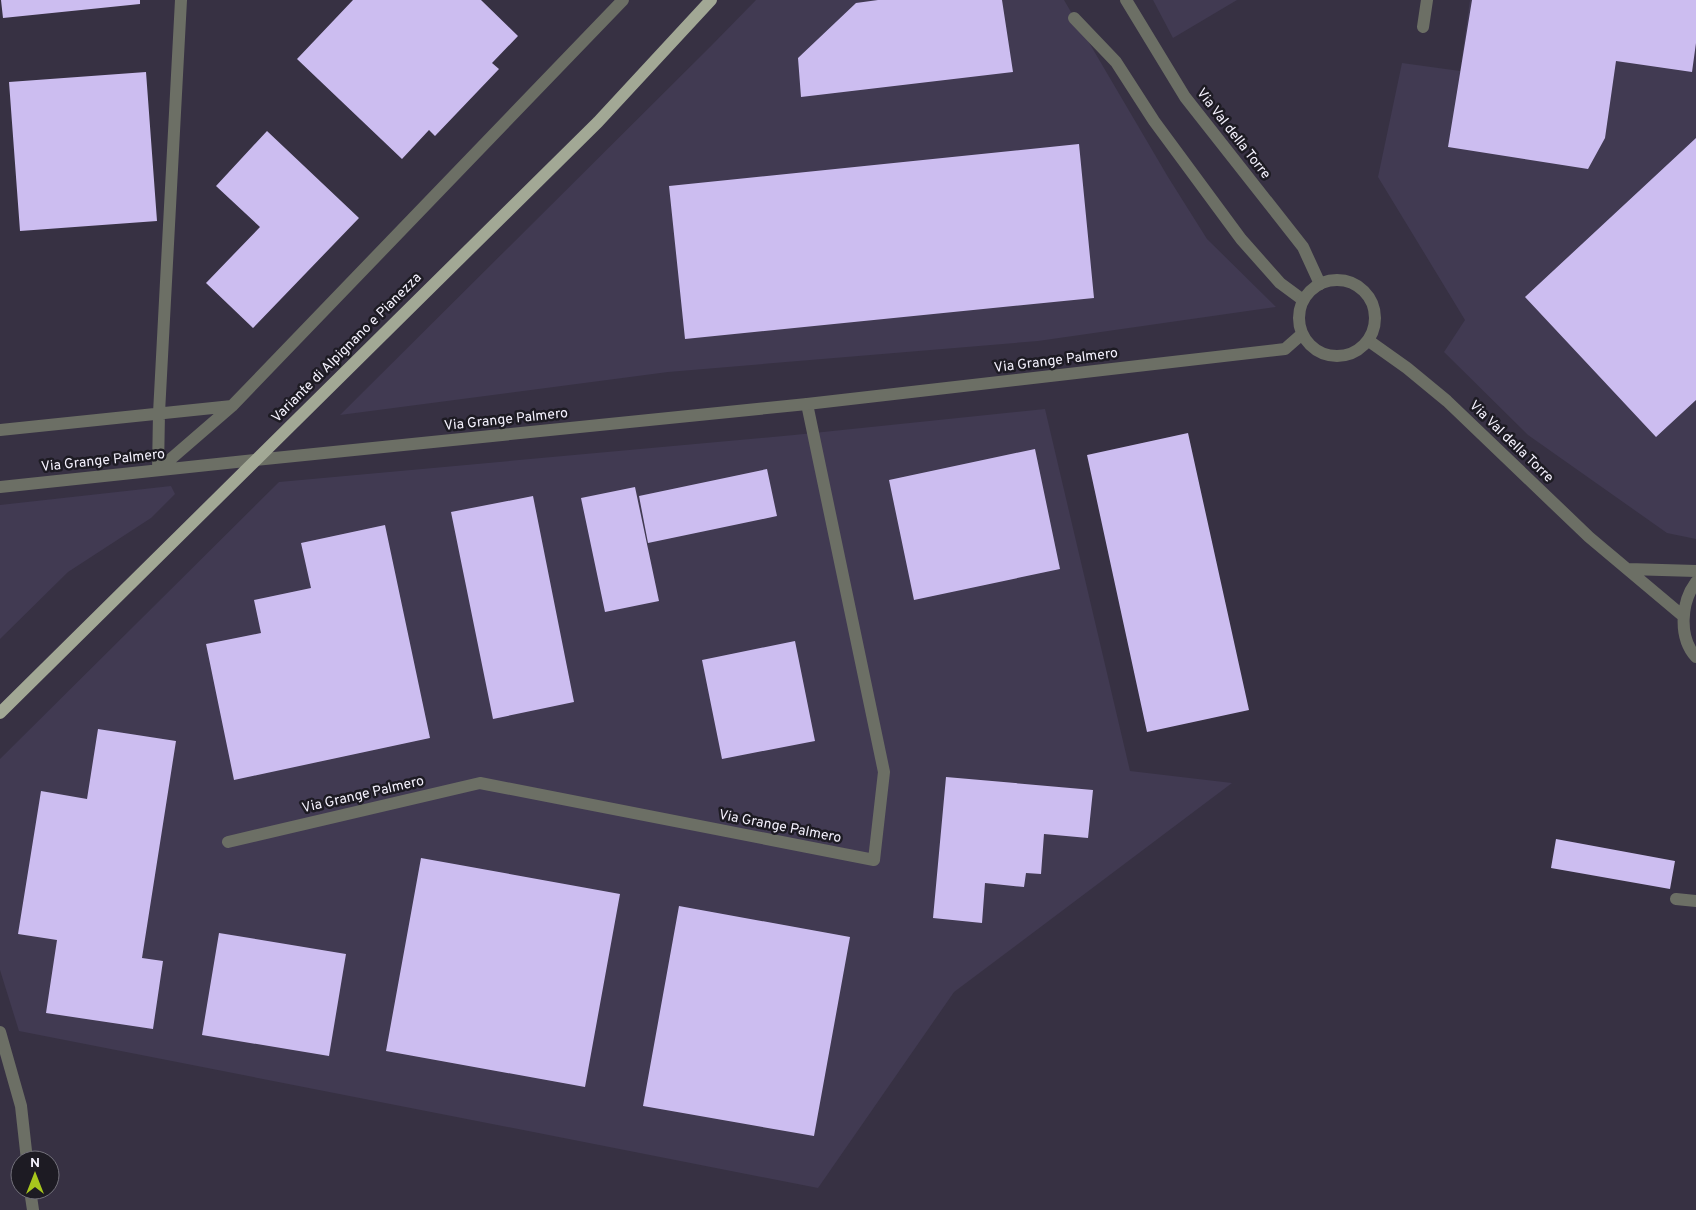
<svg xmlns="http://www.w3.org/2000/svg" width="1696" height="1210" font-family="Overpass,sans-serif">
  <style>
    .built { fill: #413a52 }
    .building { fill: #ccbdf0 }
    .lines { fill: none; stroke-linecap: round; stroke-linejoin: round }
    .service { stroke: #6c6f65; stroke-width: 12 }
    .minor { stroke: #6c6f65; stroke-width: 12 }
    .tertiary { stroke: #6c6f65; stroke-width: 12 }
    .primary { stroke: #a2a895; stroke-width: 12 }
    .labels { text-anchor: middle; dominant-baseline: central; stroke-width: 5; stroke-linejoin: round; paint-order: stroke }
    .street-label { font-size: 14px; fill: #f5f2fe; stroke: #1d1b23 }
  </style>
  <rect width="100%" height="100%" fill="#373143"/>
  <path class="built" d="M756 0H1064L1168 177 1207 239 1276 307 1038 341 668 372 340 415 711 46Z
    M1153 0H1237L1173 38Z
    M1470 0H1696V539L1667 533 1528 435 1444 352 1465 320 1378 177 1402 63 1460 71Z
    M1045 409 1130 771 1232 783 954 992 818 1188 19 1031 0 970V759L279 482 794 435Z
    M171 486 175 494 151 518 68 572 0 639V505Z"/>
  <path class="building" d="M1 0H140V4L3 18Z
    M353 0H481L518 36 492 63 499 69 435 136 429 130 402 159 297 59Z
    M878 0H1002L1013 72 801 97 798 58 856 3Z
    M1472 0H1696V43L1692 72 1616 61 1605 138 1588 169 1448 147Z
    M146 72 157 221 20 231 9 82Z
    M267 131 359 218 253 328 206 283 260 227 216 186Z
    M1696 138V400L1656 437 1525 297Z
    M1079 144 1094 298 685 339 669 186Z
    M1188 433 1249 710 1147 732 1087 455Z
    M1035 449 1060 569 914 600 889 480Z
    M767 469 777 516 648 543 639 496Z
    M635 487 659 601 605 612 581 498Z
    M533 496 574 702 493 719 451 512Z
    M385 525 430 738 234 780 206 644 261 633 254 600 311 588 301 543Z
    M795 641 815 741 722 759 702 660Z
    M98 729 176 741 142 958 163 961 153 1029 46 1013 57 940 18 934 41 791 87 799Z
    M946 777 1093 790 1088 838 1044 834 1041 874 1026 873 1024 887 985 883 982 923 933 918Z
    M1556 839 1675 861 1670 889 1551 868Z
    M421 858 620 894 585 1087 386 1051Z
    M679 906 850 937 814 1136 643 1106Z
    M219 933 346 954 329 1056 202 1035Z"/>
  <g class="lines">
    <path class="service" d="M1074 18 1116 62 1154 121 1241 239 1280 283 1303 300
      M1676 899 1696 901"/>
    <path class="minor" d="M1126 0 1185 97 1303 247 1320 284
      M1423 27 1427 0
      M0 430 232 406
      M158 470 232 406 623 0
      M158 470 159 413 181 0
      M0 487 255 460
      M228 842 480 783 874 860 884 772 807 404
      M0 1032 21 1106 27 1160
      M30 1190 33 1210"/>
    <path class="tertiary" d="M1299 318a38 38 0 1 1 76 0a38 38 0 1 1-76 0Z
      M1369 341 1407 368 1447 401 1589 537 1683 616
      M255 460 807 404 1285 349 1302 334
      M1628 569 1696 571
      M1696 582C1681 602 1678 637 1696 657"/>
    <path class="primary" d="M0 713 598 122 711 0"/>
  </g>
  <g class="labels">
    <g class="street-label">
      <text transform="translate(1233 134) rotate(52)">Via Val della Torre</text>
      <text transform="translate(347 348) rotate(-45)">Variante di Alpignano e Pianezza</text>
      <text transform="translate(1056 361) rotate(-7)">Via Grange Palmero</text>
      <text transform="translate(506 420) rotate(-6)">Via Grange Palmero</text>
      <text transform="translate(1511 442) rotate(44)">Via Val della Torre</text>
      <text transform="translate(103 461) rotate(-6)">Via Grange Palmero</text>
      <text transform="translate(363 795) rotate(-13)">Via Grange Palmero</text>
      <text transform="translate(780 827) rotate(11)">Via Grange Palmero</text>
    </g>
  </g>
  <g transform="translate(35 1175)"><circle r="24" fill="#1d1b23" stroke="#73717b"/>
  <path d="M0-4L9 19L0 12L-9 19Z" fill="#a8c71d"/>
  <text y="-8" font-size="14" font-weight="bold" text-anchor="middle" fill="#f5f2fe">N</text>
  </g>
</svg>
